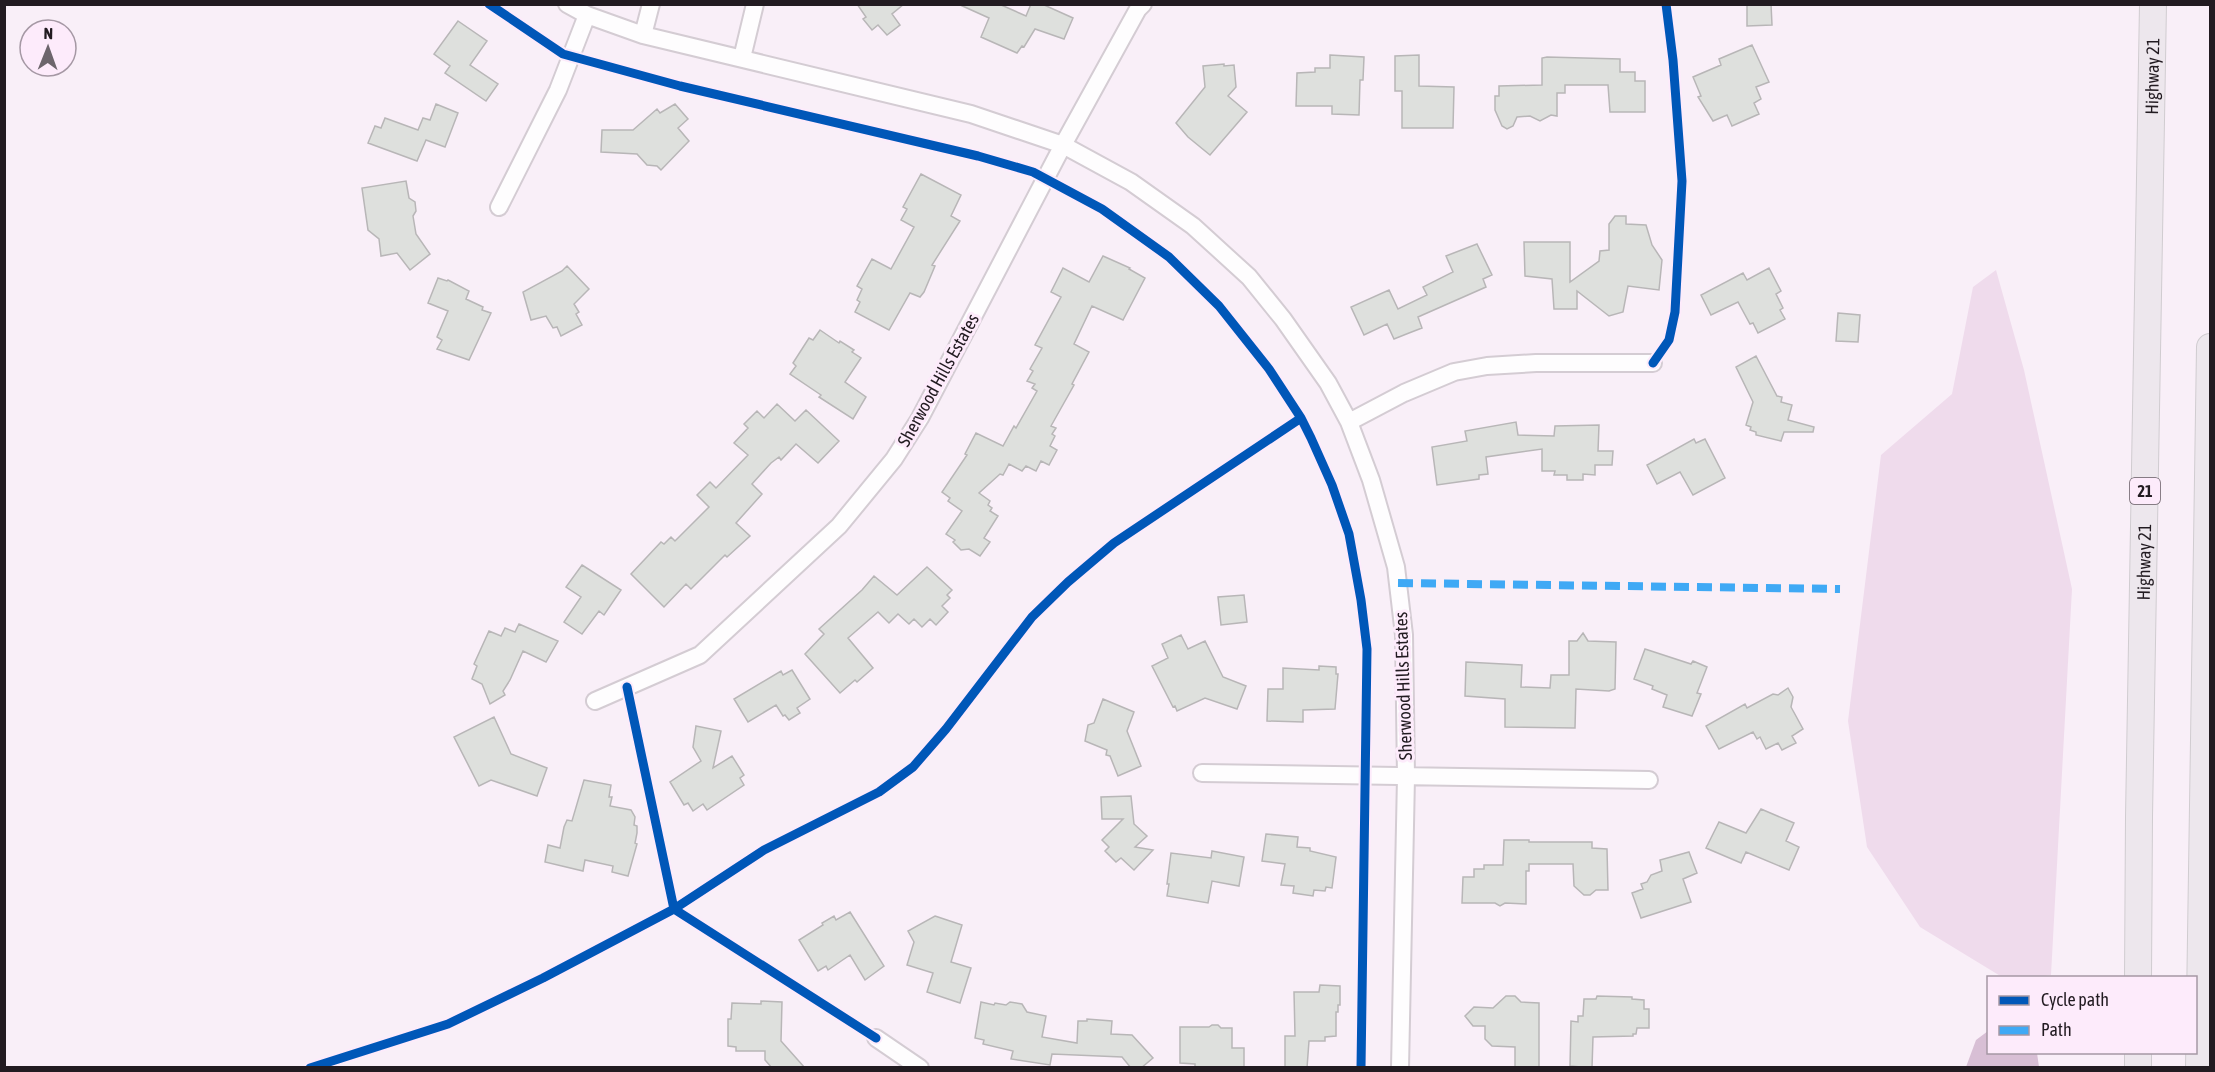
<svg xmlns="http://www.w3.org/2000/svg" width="2215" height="1072" font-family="'Asap Condensed',sans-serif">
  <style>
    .green { fill: #efdbec }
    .water { fill: #d8bfd5 }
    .building { fill: #dee0dd; stroke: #b8b6b7; stroke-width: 1.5 }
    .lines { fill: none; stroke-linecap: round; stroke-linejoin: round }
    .minor-casing { stroke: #d4ccd3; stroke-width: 20 }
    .primary-casing { stroke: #d0ccd0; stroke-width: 28 }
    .minor { stroke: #fefdfe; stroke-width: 16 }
    .primary { stroke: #ede7ed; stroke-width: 26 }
    .quiet { stroke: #3fa9f5; stroke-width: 8; stroke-dasharray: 15 8; stroke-linecap: butt }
    .cycleway-casing { stroke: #fdebfb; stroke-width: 13 }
    .cycleway { stroke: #0057b8; stroke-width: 9 }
    .labels { text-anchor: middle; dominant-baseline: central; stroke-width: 6; stroke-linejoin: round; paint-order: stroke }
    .shield { fill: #fdebfb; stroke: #645962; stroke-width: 1.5 }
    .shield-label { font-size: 16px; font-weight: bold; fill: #221b21 }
    .street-label { font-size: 18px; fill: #221b21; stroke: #fdebfb }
  </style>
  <rect width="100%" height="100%" fill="#f9eff8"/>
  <path class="green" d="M1996 270 2024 370 2072 589 2051 975 2031 978 2002 977 1920 927 1867 847 1848 721 1881 455 1952 394 1973 287Z"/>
  <path class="water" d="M1988 1031V1052L2037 1053 2039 1067H1966L1976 1040Z"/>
  <path class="building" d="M857 4H904L892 14 900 25 887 35 878 25 872 30 863 19 866 17Z
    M958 4H999L1026 16 1031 4H1042L1073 18 1064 39 1035 29 1024 47 1022 46 1017 53 981 37 989 18Z
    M1747 4H1771L1772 25 1747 26Z
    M458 21 487 41 470 65 498 84 486 101 445 73 450 66 434 54Z
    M1752 45 1769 82 1756 87 1761 99 1754 103 1759 114 1732 126 1727 115 1713 121 1698 97 1701 96 1693 77 1721 65 1719 59Z
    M1330 55 1364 57 1363 80H1360L1359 115 1332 114V106H1296L1297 73 1315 72V68H1330Z
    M1419 55V86L1454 87 1453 128H1402V91H1395V56Z
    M1547 57 1620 59V72H1635V81H1645V112H1610L1608 85H1565V93H1557V116L1551 115 1540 121 1530 116 1517 117 1513 126 1507 129 1502 126 1495 110V96H1499V86L1542 85V58Z
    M1224 64V66L1234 65 1236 87 1228 96 1247 112 1210 155 1188 137 1176 123 1205 87 1203 66Z
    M436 104 458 113 445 147 426 140 417 161 368 143 375 126 381 128 385 118 418 130 423 118 430 120Z
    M675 104 688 119 678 128 689 141 661 170 657 166 647 165 637 154 601 152 602 130H633L657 109 660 113Z
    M921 174 961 195 951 216 960 221 932 265 935 266 924 292 920 297 910 293 889 330 855 312 860 302 857 300 862 289 857 286 872 259 891 269 914 227 901 220 907 209 903 207Z
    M406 181 409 198 415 202 416 211 413 216 416 234 430 254 410 270 397 253 381 256 379 239 368 230 362 188Z
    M1615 216H1626V224L1646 225 1652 245 1662 260 1659 290 1628 286 1623 312 1609 316 1577 291V309H1554L1552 279 1525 276 1524 242H1570V282L1599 261 1600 251 1609 250V224Z
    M1477 244 1492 275 1483 279 1486 287 1418 317 1422 328 1409 333 1394 339 1387 324 1364 335 1351 307 1389 290 1398 309 1427 295 1423 287 1453 272 1446 256Z
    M1103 256 1130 268 1129 269 1145 278 1123 320 1092 306 1074 344 1089 352 1072 384 1074 385 1051 426 1056 428 1052 434 1055 436 1050 446 1057 450 1049 465 1041 461 1036 471 1026 466 1022 471 1009 464 1003 475 1000 474 979 493 990 501 988 505 992 508 990 511 998 516 984 538 990 542 980 556 969 549 961 550 953 542 955 540 946 534 962 511 948 501 950 498 942 492 967 455 965 454 976 433 1003 446 1014 426 1016 428 1037 391 1032 388 1035 384 1027 381 1033 371 1030 369 1042 348 1035 345 1061 297 1051 292 1063 268 1089 282Z
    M567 266 589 289 574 304 579 312 576 314 582 325 561 336 557 327 553 328 546 316 531 320 523 292 562 271Z
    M1769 268 1781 291 1776 294 1783 308 1780 310 1785 319 1758 333 1753 323 1750 324 1738 302 1711 315 1701 295 1743 273 1747 280Z
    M438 278 447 281 448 280 469 291 466 299 483 307 482 310 491 313 469 360 437 349 442 340 437 337 448 311 428 303Z
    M1838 313 1860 315 1858 342 1836 341Z
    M820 330 839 343 840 341 854 350 852 352 861 358 845 382 866 397 853 419 819 397 821 395 790 374 796 366 793 363 809 338 813 340Z
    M1756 356 1777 396 1782 397 1781 402 1792 405 1788 420 1814 427 1813 432H1784L1781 441 1756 435V432L1750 430 1751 427 1746 425 1753 402 1736 367Z
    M777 404 795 421 806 410 839 441 818 463 796 444 781 460 779 457 771 463 752 484 762 494 736 523 750 536 727 557 725 555 691 589 686 584 664 607 631 574 661 542 664 544 671 537 675 541 709 507 697 495 710 482 716 488 748 455 734 443 748 428 744 424 757 411 764 418Z
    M1516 422 1518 435 1554 436 1555 426 1599 425 1598 451H1613L1612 465H1595V475L1583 474V480H1567V475H1554L1555 471H1542V449L1486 457 1488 474 1479 475V479L1437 485 1432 447 1467 441 1465 431Z
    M1694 439 1696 443 1705 439 1725 478 1693 495 1680 472 1657 484 1647 465Z
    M582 565 621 590 604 615 599 611 582 634 564 622 581 597 566 587Z
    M927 567 952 590 947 595 950 598 942 606 948 612 936 625 930 619 922 627 914 619 909 624 898 614 889 623 878 612 848 638 873 668 857 682 855 680 840 693 805 654 824 634 819 629 862 590 874 576 897 595Z
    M1244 595 1247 622 1221 625 1218 597Z
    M519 624 558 641 546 662 523 651 510 680 503 691 505 695 490 704 482 684 472 679 477 666 474 664 489 631 501 636 505 628 515 632Z
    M1583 633 1588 641 1616 642 1615 689 1609 691 1576 689 1575 728 1505 727V699L1465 696 1466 662 1522 665 1521 687 1550 688 1551 675H1569V641H1577Z
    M1181 635 1188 649 1205 641 1223 677 1246 686 1237 709 1205 698 1177 711 1175 706 1173 707 1152 666 1168 658 1162 644Z
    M1645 649 1691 664 1693 661 1707 667 1697 693 1701 694 1692 716 1663 707 1667 695 1652 689 1653 686 1634 679Z
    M1319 666 1336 667V674H1338L1335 709 1303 710V722L1267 721 1268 689H1283V668L1319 670Z
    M792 670 810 699 797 708 800 713 789 720 785 715 783 716 776 705 748 722 734 699 781 671 783 675Z
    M1788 688 1793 697 1791 707 1803 729 1792 736 1796 743 1782 750 1778 743 1766 749 1760 737 1757 739 1753 732 1719 749 1706 726 1745 704 1747 708 1773 694 1778 695Z
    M1103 699 1134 712 1127 731 1141 766 1118 776 1110 756 1106 755 1107 750 1085 741 1088 725 1094 723Z
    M494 717 511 754 547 768 537 796 491 780 479 786 454 737Z
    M696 726 721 731 713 768 732 756 744 775 740 778 744 785 707 810 703 804 693 811 688 803 684 805 670 782 701 761 693 747Z
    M584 780 611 785 609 797H612L610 806 631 810 635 817 634 825 637 826V833L635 843 637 844 628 876 612 872 613 866 585 860 583 871 545 862 548 845 560 848 564 827 567 820 572 821Z
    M1131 796 1134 824 1147 836 1135 847 1153 850 1134 870 1121 858 1116 862 1105 851 1109 847 1102 840 1123 819H1102L1101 797Z
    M1761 809 1794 823 1786 841 1799 847 1789 870 1746 852 1741 863 1706 848 1719 822 1746 833Z
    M1266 834 1298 837 1297 847 1310 848V851L1336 857 1332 888 1326 887 1325 891 1314 890 1313 896 1293 893 1294 886 1281 885 1285 864 1262 861Z
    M1504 840H1529V842H1592V848L1607 849 1608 890H1596L1590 895H1584L1574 886 1573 864H1529V871H1526V904L1505 903 1500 906 1495 903H1462L1463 877H1474V869H1484V865H1503Z
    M1212 851 1244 857 1239 886 1212 881 1208 903 1167 896 1169 884H1167L1171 853 1211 858Z
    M1689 852 1697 873 1683 879 1691 902 1641 918 1632 893 1643 889 1641 884 1647 882 1651 875 1662 871 1660 860Z
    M850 912 884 966 865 980 850 955 828 970 826 966 818 971 799 940 823 925 822 923 834 916 836 920Z
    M935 916 962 925 951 962 971 968 960 1003 927 992 933 973 907 965 914 942 908 931Z
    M1320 985 1340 986V1005H1338V1012H1336V1036L1325 1037V1041H1309L1307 1068H1285V1036H1295L1294 992H1319Z
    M1506 996H1515L1521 1002 1539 1003V1068H1515V1047L1492 1046 1485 1039V1026H1473L1465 1016 1474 1007 1493 1008Z
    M1597 996 1632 997V999L1644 1000V1009H1649V1028H1637L1636 1034H1633V1036L1593 1037 1592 1068 1570 1066 1571 1021 1578 1022V1016H1583L1584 999H1596Z
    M761 1001 782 1002 781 1041 805 1068H772L765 1060V1051H736V1047L728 1046V1019H731L732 1003 761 1004Z
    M981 1002 994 1005 995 1003 1006 1005 1010 1002 1022 1004 1027 1012 1046 1016 1042 1037 1077 1043 1078 1021H1087V1019L1112 1021 1111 1034 1132 1035 1153 1058 1141 1068H1131L1122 1057 1052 1054 1050 1065 1011 1059 1013 1051 983 1044 984 1040 975 1038Z
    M1212 1025H1218L1221 1028H1232V1048H1244V1068L1195 1067V1064L1180 1063V1027H1209Z"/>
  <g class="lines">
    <defs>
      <path id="minor" d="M567 4 587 15 643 35 971 114 1063 145 1131 182 1193 226 1249 277 1283 319 1328 383 1349 422 1371 480 1396 567 1404 635 1406 777 1400 1068
        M643 35 651 4
        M742 58 755 4
        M499 207 558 90 587 15
        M1349 422 1404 393 1454 372 1487 366 1536 363H1653
        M595 701 700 655 839 526 894 459 920 418 1063 145 1138 9 1143 4
        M1202 773 1649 780
        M876 1038 920 1068"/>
      <g id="primary">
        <path id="s1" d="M2138 978 2139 817 2153 4"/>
        <path d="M2138 1068V1052"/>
        <path d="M2199 1068 2210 347"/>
      </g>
    </defs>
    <use href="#minor" class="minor-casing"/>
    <use href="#primary" class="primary-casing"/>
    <use href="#minor" class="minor"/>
    <use href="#primary" class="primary"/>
    <path class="quiet" d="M1398 583 1840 589"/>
    <defs>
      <path id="cycleway" d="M489 4 563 54 680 86 978 156 1033 172 1102 209 1169 257 1219 306 1269 369 1301 418 1311 438 1332 485 1349 534 1361 600 1367 649 1361 1068
        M1653 363 1669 340 1675 312 1682 181 1673 60 1666 4
        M627 687 674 909 876 1038
        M310 1068 448 1024 543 978 674 909 764 850 879 792 913 767 946 729 1032 617 1068 582 1114 543 1301 418"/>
    </defs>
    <use href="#cycleway" class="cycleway-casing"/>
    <use href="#cycleway" class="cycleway"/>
  </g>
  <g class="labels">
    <rect class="shield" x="2130" y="478" width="30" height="26" rx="4.5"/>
    <g class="shield-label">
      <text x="2145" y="491">21</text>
    </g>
    <g class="street-label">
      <text stroke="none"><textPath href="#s1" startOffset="902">Highway 21</textPath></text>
      <text transform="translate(938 380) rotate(-61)">Sherwood Hills Estates</text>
      <text stroke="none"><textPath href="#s1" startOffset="416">Highway 21</textPath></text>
      <text transform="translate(1403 686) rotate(-92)">Sherwood Hills Estates</text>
    </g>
  </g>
  <rect width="2215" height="1072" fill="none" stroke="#221b21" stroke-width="12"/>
  <rect x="1987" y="976" width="210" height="78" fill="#fdebfb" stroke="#a598a4" stroke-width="1.5"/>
  <rect x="1999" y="996" width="30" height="9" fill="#0057b8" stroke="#a598a4" stroke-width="1.5"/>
  <text x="2041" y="1006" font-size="18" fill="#221b21">Cycle path</text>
  <rect x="1999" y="1026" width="30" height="9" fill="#3fa9f5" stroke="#a598a4" stroke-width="1.5"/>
  <text x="2041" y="1036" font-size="18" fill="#221b21">Path</text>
  <g transform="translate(48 48) rotate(1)"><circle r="28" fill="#fdebfb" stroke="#a598a4" stroke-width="1.5"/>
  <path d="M0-4.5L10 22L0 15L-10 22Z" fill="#6d656c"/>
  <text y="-9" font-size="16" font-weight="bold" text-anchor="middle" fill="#221b21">N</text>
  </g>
</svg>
